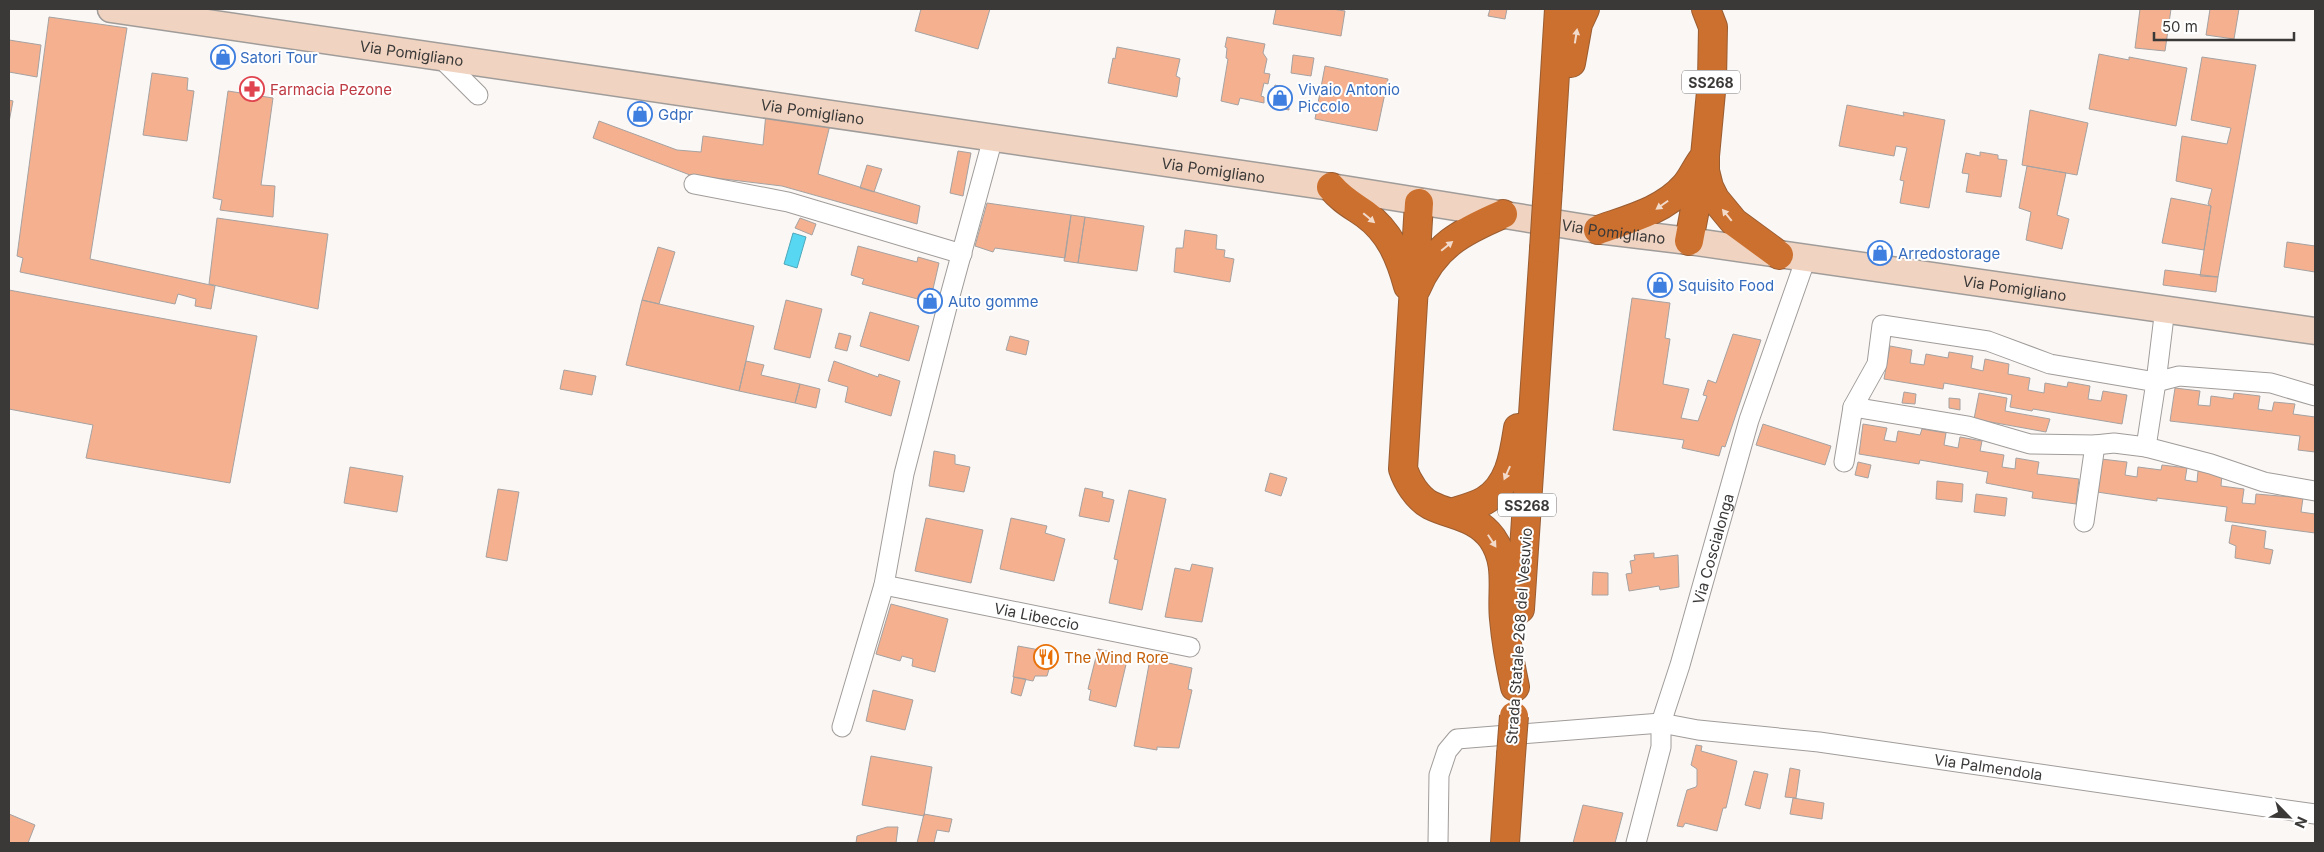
<svg xmlns="http://www.w3.org/2000/svg" width="2324" height="852" font-family="Inter,sans-serif">
  <style>
    .water { fill: #57d7f2; stroke: #4fa8ba }
    .building { fill: #f5b08f; stroke: #a6a2a1 }
    .lines { fill: none; stroke-linecap: round; stroke-linejoin: round }
    .street-casing { stroke: #a09c9a; stroke-width: 21 }
    .secondary-casing { stroke: #a09c9a; stroke-width: 29 }
    .highway-casing { stroke: #995d32; stroke-width: 30 }
    .street { stroke: #fff; stroke-width: 19 }
    .secondary { stroke: #f0d4c1; stroke-width: 26 }
    .highway { stroke: #cc702f; stroke-width: 28 }
    .highway-bridge-casing { stroke: #995d32; stroke-width: 30; stroke-linecap: butt }
    .highway-bridge { stroke: #cc702f; stroke-width: 28 }
    .oneway { fill: #f2dbcb }
    .labels { text-anchor: middle; dominant-baseline: central; stroke-width: 4; stroke-linejoin: round; paint-order: stroke }
    .shield { fill: #fff; stroke: #767474; stroke-width: 1 }
    .shield-label { font-size: 14px; font-weight: bold; fill: #3b3938 }
    .street-label { font-size: 15px; fill: #3b3938; stroke: #fff }
    .shop-label { font-size: 15px; fill: #366cbe; stroke: #fff; text-anchor: start }
    .health-label { font-size: 15px; fill: #be3a42; stroke: #fff; text-anchor: start }
    .food-label { font-size: 15px; fill: #c56008; stroke: #fff; text-anchor: start }
  </style>
  <rect width="100%" height="100%" fill="#fbf7f5"/>
  <path class="water" d="M793 233 806 237 797 268 784 264Z"/>
  <path class="building" d="M921 9H990L978 49 915 31Z
    M1276 9H1332L1345 11 1341 36 1273 24Z
    M1490 9H1507L1505 19 1488 16Z
    M2140 9H2171L2165 51 2135 48Z
    M2210 9H2239L2234 39 2206 35Z
    M49 17 127 28 90 259 215 286 211 309 195 306 196 299 178 294 175 304 20 272 23 258 17 256Z
    M1227 37 1265 44 1263 53 1267 59 1264 73 1270 74 1268 84 1264 83 1261 96 1264 97V103L1240 98 1238 105 1221 101 1228 59 1226 58 1227 48 1225 47Z
    M9 40 41 45 37 77 9 72Z
    M1117 47 1180 59 1176 76 1180 78 1177 97 1108 83 1113 58 1115 59Z
    M2099 54 2129 60V57L2187 68 2176 126 2089 109Z
    M1293 55 1314 58 1311 76 1291 73Z
    M2202 57 2256 65 2218 277 2200 276 2211 206 2208 204 2212 189 2176 181 2182 136 2227 144 2231 128 2191 120Z
    M1325 66 1388 79 1377 131 1315 119Z
    M152 73 188 78 187 90 194 91 187 141 143 135Z
    M1275 85 1287 89 1289 110 1270 106Z
    M228 91 273 98 261 185 275 186 273 217 220 210 222 200 213 198Z
    M9 100 13 101 9 122Z
    M1847 105 1904 116 1903 112 1945 120 1929 208 1900 203 1904 181 1900 180 1907 148 1896 146 1894 156 1839 146Z
    M2030 110 2088 123 2077 175 2022 165Z
    M766 113 830 125 818 174 920 206 917 224 782 186 690 175 593 138 599 121 677 150 701 152 703 136 763 145Z
    M958 151 971 153 963 196 950 193Z
    M1980 152 1998 155V159L2007 160 2001 197 1966 192 1969 174 1962 173 1966 153 1980 156Z
    M867 165 882 169 874 192 860 188Z
    M2027 166 2066 173 2057 215 2069 219 2062 249 2026 240 2031 212 2019 208Z
    M2171 198 2211 206 2204 250 2162 243Z
    M987 203 1071 215 1065 258 995 248 993 252 975 246Z
    M1071 215 1085 217 1078 263 1064 261Z
    M1085 217 1144 226 1137 271 1078 263Z
    M217 218 328 234 318 309 209 284Z
    M800 218 816 224 812 235 795 228Z
    M1185 230 1217 235 1216 249 1225 250 1224 257 1234 259 1230 282 1174 272 1176 248H1183Z
    M2287 242 2315 246V272L2284 267Z
    M858 246 917 262 918 257 939 263 933 289 929 288 925 301 862 284 864 279 851 275Z
    M658 247 675 252 659 304 642 300Z
    M2165 270 2218 277 2216 292 2163 285Z
    M9 290 257 336 230 483 86 458 93 425 9 409Z
    M1632 298 1670 303 1665 338 1670 339 1663 384 1689 389 1681 418 1698 421 1707 396 1703 395 1708 380 1716 383 1733 334 1761 340 1725 447 1722 446 1719 456 1682 448 1684 440 1613 430Z
    M642 300 754 326 739 391 626 365Z
    M786 300 822 309 810 358 774 349Z
    M870 312 919 326 909 361 860 346Z
    M839 333 851 336 847 351 835 348Z
    M1010 336 1029 341 1026 355 1006 350Z
    M1890 346 1912 350 1910 363 1924 365 1926 354 1948 358 1949 352 1973 356 1971 368 1983 371 1985 359 2009 364 2008 374 2030 378 2028 390 2044 393 2045 383 2067 387 2068 382 2090 386 2088 399 2101 401 2103 391 2127 395 2122 424 2033 409 2032 411 2010 407 2012 395 1944 383 1943 389 1884 379Z
    M746 361 764 365 761 375 800 384 795 403 739 391Z
    M834 361 878 377 879 374 900 381 891 416 845 402 848 387 828 381Z
    M564 370 596 376 592 395 560 389Z
    M800 384 820 389 816 408 795 403Z
    M2175 388 2200 391 2198 405 2210 406 2211 396 2233 399 2234 393 2260 396 2258 409 2272 411 2274 402 2295 404 2293 414 2315 417V452L2298 450 2300 436 2170 421Z
    M1904 392 1916 394 1915 404 1902 403Z
    M1979 393 2007 398 2005 411 2050 419 2046 432 1974 419Z
    M1949 398 1960 399V410L1949 408Z
    M1763 424 1831 446 1825 465 1756 445Z
    M1863 424 1887 428 1884 440 1896 442 1898 431 1920 435 1922 429 1946 433 1944 445 1958 448 1960 437 1982 441 1980 451 2004 455 2002 467 2015 469 2016 458 2039 462 2037 474 2079 479 2076 504 2032 498 2033 492 1986 483 1988 472 1920 460 1919 464 1859 454Z
    M934 451 955 455V464L970 467 964 492 929 486Z
    M2101 459 2127 462 2125 475 2137 477 2138 467 2161 470 2162 465 2187 468 2185 480 2197 482 2198 471 2222 474 2221 486 2244 489 2242 503 2255 504 2256 494 2303 498 2301 512 2315 514V510V533L2225 521 2227 507 2157 498V501L2097 492Z
    M1858 462 1871 465 1868 478 1855 475Z
    M350 467 403 476 397 512 344 503Z
    M1270 473 1287 478 1281 496 1265 491Z
    M1937 481 1963 484 1962 502 1936 499Z
    M1085 488 1103 492 1102 497 1114 500 1109 522 1079 516Z
    M498 489 519 492 507 561 486 557Z
    M1129 490 1166 499 1142 610 1109 603 1118 560 1114 559Z
    M1976 494 2007 498 2005 516 1974 512Z
    M926 518 983 530 971 583 915 571Z
    M1011 518 1047 526 1045 533 1065 539 1054 581 1000 569Z
    M2232 525 2266 531 2264 548 2273 550 2270 564 2235 558 2236 546 2229 543Z
    M1654 553V558L1678 555 1679 587 1660 590 1659 586 1629 591 1626 574 1632 573 1630 561 1635 560 1634 555Z
    M1192 564 1213 568 1202 622 1165 617 1175 568 1190 571Z
    M1593 572 1608 573V595H1592Z
    M891 604 948 619 935 672 912 666 913 659 902 656 900 661 876 654Z
    M1018 646 1056 653 1053 667 1050 666 1047 676H1035L1033 681 1013 677Z
    M1098 649 1128 656 1116 707 1089 700 1091 690 1088 689Z
    M1150 659 1192 668 1188 689 1192 690 1179 748 1157 747V750L1134 746Z
    M1014 677 1026 679 1021 696 1011 693Z
    M873 690 913 700 905 730 866 721Z
    M1696 745 1702 746 1701 751 1737 761 1726 808H1723L1717 831 1685 823 1683 827 1677 826 1687 790 1696 787 1697 785V769L1691 765Z
    M871 756 932 767 924 816 862 805Z
    M1790 768 1800 770 1796 798 1785 797Z
    M1754 771 1768 774 1760 809 1745 805Z
    M1793 798 1824 803 1822 819 1790 814Z
    M1583 805 1623 813 1615 843H1573Z
    M9 814 35 825 28 843H9Z
    M924 814 952 819 949 832 937 830 934 843H917Z
    M887 827H898L896 843H856L857 836Z"/>
  <g class="lines">
    <defs>
      <g id="street">
        <path d="M439 56 478 95"/>
        <path d="M694 184 788 202 962 254"/>
        <path d="M2165 308 2156 382 2179 376 2271 383 2315 396"/>
        <path d="M1853 407 1968 426 2030 444 2095 445 2114 443 2146 447 2211 464 2264 482 2315 491"/>
        <path d="M1844 462 1853 407 1877 364 1882 325 1988 341 2050 364 2156 382 2146 447"/>
        <path d="M2084 522 2095 445"/>
        <path id="s1" d="M884 585 1190 647"/>
        <path d="M842 727 884 585 904 474 948 303 993 138"/>
        <path id="s2" d="M1438 843 1439 775 1447 751 1457 739 1661 723 1698 730 1819 742 2315 814"/>
        <path id="s3" d="M1636 843 1661 747V723L1680 665 1749 420 1806 258"/>
      </g>
      <g id="secondary">
        <path id="s4" d="M111 9 1331 187 1598 230 1689 241 2315 331"/>
      </g>
      <path id="highway" d="M1706 9 1713 27 1712 81 1705 156V171L1709 187 1715 199 1734 222 1779 255
        M1571 63 1578 24 1585 9
        M1331 187C1341 199 1352 205 1365 214 1390 232 1400 257 1408 286
        M1548 187 1559 9
        M1419 203 1403 469C1407 481 1417 498 1430 505 1452 516 1476 516 1492 538 1510 564 1501 591 1504 619 1506 642 1510 664 1515 687
        M1598 230C1629 219 1663 211 1685 186 1693 177 1697 165 1705 156
        M1689 241 1703 166
        M1416 289C1434 246 1461 232 1503 214
        M1454 512C1464 509 1475 506 1484 501 1510 486 1514 454 1518 428
        M1520 609 1544 249
        M1505 843 1511 755"/>
    </defs>
    <use href="#street" class="street-casing"/>
    <use href="#secondary" class="secondary-casing"/>
    <use href="#highway" class="highway-casing"/>
    <use href="#street" class="street"/>
    <use href="#secondary" class="secondary"/>
    <use href="#highway" class="highway"/>
    <defs>
      <path id="highway-bridge" d="M1544 249 1548 187
        M1511 755 1514 716"/>
    </defs>
    <use href="#highway-bridge" class="highway-bridge-casing"/>
    <use href="#highway-bridge" class="highway-bridge"/>
  </g>
  <defs><path id="oneway-solid" d="M-6-.8H1V-3.2L6.5 0L1 3.2V.8H-6Z" transform="scale(1.25)"/></defs>
  <g class="oneway">
    <use href="#oneway-solid" transform="translate(1576 36) rotate(-81)"/>
    <use href="#oneway-solid" transform="translate(1662 205) rotate(145)"/>
    <use href="#oneway-solid" transform="translate(1727 215) rotate(-129)"/>
    <use href="#oneway-solid" transform="translate(1369 218) rotate(40)"/>
    <use href="#oneway-solid" transform="translate(1447 246) rotate(-39)"/>
    <use href="#oneway-solid" transform="translate(1507 473) rotate(114)"/>
    <use href="#oneway-solid" transform="translate(1492 541) rotate(57)"/>
  </g>
  <defs>
    <symbol id="shop-ring" viewBox="-11 -11 22 22"><circle r="9.5" fill="#fff" stroke="#3f7fe0" stroke-width="1.5"/><path d="M-5-2.5h2.3a2.7 3.5 0 0 1 5.4 0H5L5.5 6h-11ZM-1.5-2.5h3a1.5 2.3 0 0 0-3 0Z" fill="#3f7fe0"/></symbol>
    <symbol id="pharmacy-ring" viewBox="-11 -11 22 22"><circle r="9.5" fill="#fff" stroke="#e0444e" stroke-width="1.5"/><path d="M-2-6h4v4h4v4h-4v4h-4v-4h-4v-4h4Z" fill="#e0444e"/></symbol>
    <symbol id="restaurant-ring" viewBox="-11 -11 22 22"><circle r="9.5" fill="#fff" stroke="#e8710a" stroke-width="1.5"/><path d="M-5-6h1v4h1v-4h1v4h1v-4h1v5L-1.5 .5V6h-2V.5L-5-1ZM5-6V6H3V1.5H1.5Q1.5-4 5-6Z" fill="#e8710a"/></symbol>
  </defs>
  <g fill-rule="evenodd">
    <use href="#shop-ring" x="209" y="43" width="28" height="28"/>
    <use href="#pharmacy-ring" x="238" y="75" width="28" height="28"/>
    <use href="#shop-ring" x="1266" y="84" width="28" height="28"/>
    <use href="#shop-ring" x="626" y="100" width="28" height="28"/>
    <use href="#shop-ring" x="1866" y="239" width="28" height="28"/>
    <use href="#shop-ring" x="1646" y="271" width="28" height="28"/>
    <use href="#shop-ring" x="916" y="287" width="28" height="28"/>
    <use href="#restaurant-ring" x="1032" y="643" width="28" height="28"/>
  </g>
  <g class="labels">
    <g class="shield">
      <rect x="1682" y="70.5" width="58" height="23" rx="4"/>
      <rect x="1498" y="493.5" width="58" height="23" rx="4"/>
    </g>
    <g class="shield-label">
      <text x="1711" y="82">SS268</text>
      <text x="1527" y="505">SS268</text>
    </g>
    <g class="street-label">
      <text stroke="none"><textPath href="#s4" startOffset="304">Via Pomigliano</textPath></text>
      <text stroke="none"><textPath href="#s4" startOffset="709">Via Pomigliano</textPath></text>
      <text stroke="none"><textPath href="#s4" startOffset="1114">Via Pomigliano</textPath></text>
      <text stroke="none"><textPath href="#s4" startOffset="1519">Via Pomigliano</textPath></text>
      <text stroke="none"><textPath href="#s4" startOffset="1924">Via Pomigliano</textPath></text>
      <text stroke="none"><textPath href="#s3" startOffset="305">Via Coscialonga</textPath></text>
      <text stroke="none"><textPath href="#s1" startOffset="156">Via Libeccio</textPath></text>
      <text transform="translate(1519 636) rotate(-86)">Strada Statale 268 del Vesuvio</text>
      <text stroke="none"><textPath href="#s2" startOffset="644">Via Palmendola</textPath></text>
    </g>
    <g class="shop-label">
      <text x="240" y="57">Satori Tour</text>
      <text x="1298" y="89">Vivaio Antonio<tspan x="1298" dy="17">Piccolo</tspan></text>
      <text x="658" y="114">Gdpr</text>
      <text x="1898" y="253">Arredostorage</text>
      <text x="1678" y="285">Squisito Food</text>
      <text x="948" y="301">Auto gomme</text>
    </g>
    <g class="health-label">
      <text x="270" y="89">Farmacia Pezone</text>
    </g>
    <g class="food-label">
      <text x="1064" y="657">The Wind Rore</text>
    </g>
  </g>
  <rect width="2324" height="852" fill="none" stroke="#3b3938" stroke-width="20"/>
  <g transform="translate(2289 817) rotate(114)" stroke="#ffffff" stroke-width="4" paint-order="stroke">
  <path d="M0-4L9 19L0 12L-9 19Z" fill="#3b3938"/>
  <text y="-8" font-size="14" font-weight="bold" text-anchor="middle" fill="#3b3938">N</text>
  </g>
  <path d="M2154 32v8h140v-8" fill="none" stroke="#3b3938" stroke-width="2.5"/>
  <text x="2162" y="32" font-size="15" fill="#3b3938" stroke="#ffffff" stroke-width="4" paint-order="stroke">50 m</text>
</svg>
